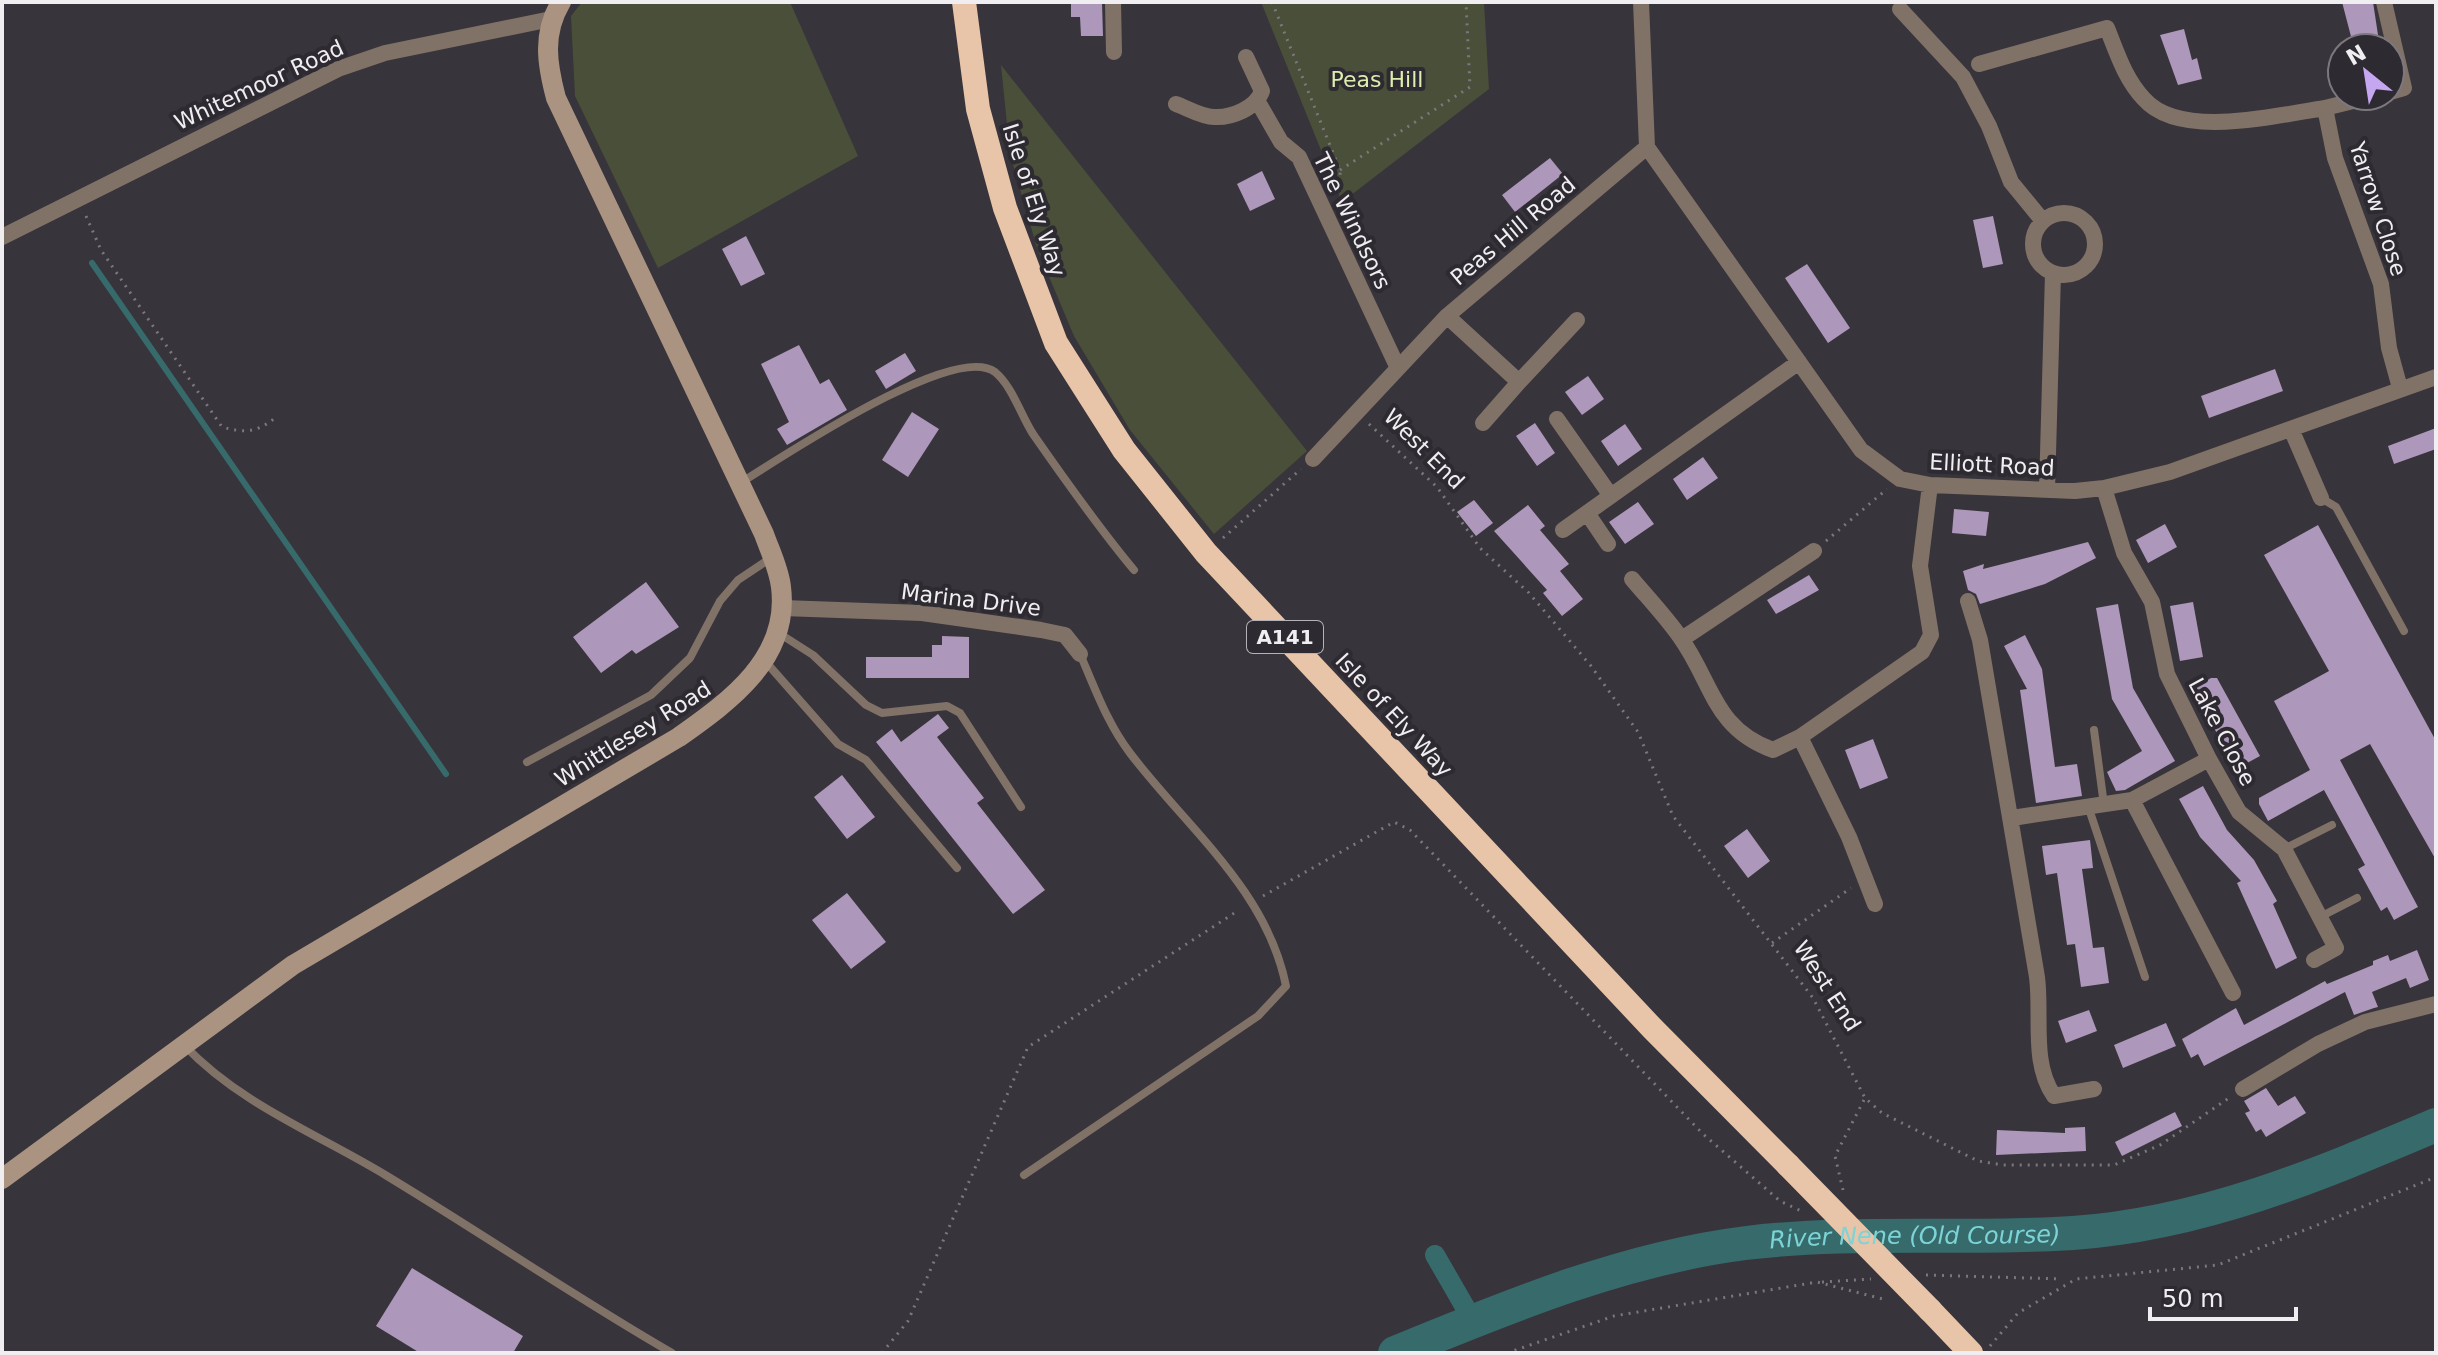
<svg xmlns="http://www.w3.org/2000/svg" width="2438" height="1355" font-family="'DejaVu Sans',sans-serif">
  <style>
    .green { fill: #494f39 }
    .lines { fill: none; stroke-linecap: round; stroke-linejoin: round }
    .stream { stroke: #366a6b; stroke-width: 6 }
    .canal { stroke: #366a6b; stroke-width: 20 }
    .river { stroke: #366a6b; stroke-width: 34 }
    .building { fill: #ad97ba }
    .path { stroke: #7b777d; stroke-width: 3; stroke-dasharray: 2 6; stroke-linecap: butt }
    .lane { stroke: #817267; stroke-width: 8 }
    .street { stroke: #817267; stroke-width: 16 }
    .secondary { stroke: #aa9481; stroke-width: 20 }
    .highway { stroke: #e8c4a8; stroke-width: 24 }
    .highway-bridge { stroke: #e8c4a8; stroke-width: 24 }
    .labels { text-anchor: middle; dominant-baseline: central; stroke-width: 8; stroke-linejoin: round; paint-order: stroke }
    .shield { fill: #2e2a31; stroke: #b6b3b8; stroke-width: 2 }
    .shield-label { font-size: 20px; font-weight: bold; fill: #f1eef2 }
    .park-label { font-size: 22px; fill: #dcedad; stroke: #2e2a31 }
    .street-label { font-size: 22px; fill: #f1eef2; stroke: #2e2a31 }
    .water-label { font-size: 24px; font-style: italic; fill: #7cd4d7; stroke: #2e2a31 }
  </style>
  <rect width="100%" height="100%" fill="#38343b"/>
  <path class="green" d="M582 2H790L858 156 658 268 575 96 571 16Z
    M1261 2H1484L1489 89 1342 202Z
    M1001 65 1307 451 1214 534 1130 430 1074 336 1037 248 1010 154Z"/>
  <g class="lines">
    <path class="stream" d="M92 263 446 774"/>
    <path class="canal" d="M1435 1255 1473 1321"/>
    <path class="river" id="s1" d="M1395 1353C1507 1307 1625 1258 1746 1243 1854 1230 1964 1240 2073 1233 2202 1224 2318 1175 2436 1125"/>
  </g>
  <path class="building" d="M1071 2H1102L1103 36H1081L1080 17H1071Z
    M2342 2H2373L2380 48H2354Z
    M2184 29 2192 60 2197 58 2202 79 2178 85 2160 35Z
    M1550 158 1563 174 1515 212 1502 195Z
    M1262 171 1275 199 1250 211 1237 184Z
    M1993 216 2003 264 1983 268 1973 220Z
    M746 236 765 274 741 286 722 249Z
    M1807 264 1850 328 1828 343 1785 278Z
    M799 345 820 384 829 379 847 410 787 445 777 429 789 422 761 364Z
    M905 353 916 371 886 389 875 371Z
    M2275 369 2283 391 2209 418 2201 396Z
    M1588 376 1604 399 1582 415 1565 392Z
    M912 412 939 429 908 477 882 460Z
    M1535 423 1555 453 1537 466 1516 436Z
    M1625 424 1642 449 1618 466 1601 441Z
    M2436 428V449L2394 464 2388 446Z
    M1703 457 1718 478 1687 500 1673 479Z
    M1474 500 1493 523 1476 536 1457 512Z
    M1638 502 1654 524 1625 544 1609 522Z
    M1528 505 1545 526 1540 530 1569 564 1560 571 1583 599 1562 616 1543 593 1547 590 1494 531Z
    M1954 509 1989 512 1986 536 1952 533Z
    M2165 524 2177 547 2148 563 2136 540Z
    M2318 525 2436 741V860L2370 744 2340 760 2418 907 2394 920 2387 907 2381 911 2358 869 2365 865 2324 790 2268 821 2259 804V798L2310 770 2274 701 2329 671 2264 555Z
    M2088 542 2096 558 2045 584 1980 604 1976 594 1968 590 1963 571 1984 564 1983 569Z
    M1809 575 1819 590 1776 614 1767 600Z
    M646 582 679 627 636 654 632 650 601 673 573 637Z
    M2193 602 2203 657 2180 661 2170 606Z
    M2118 604 2133 688 2175 761 2125 790 2116 791 2107 772 2142 751 2112 699 2099 625 2096 608Z
    M2025 635 2042 669 2055 767 2077 764 2082 796 2036 803 2020 690 2027 689 2004 646Z
    M942 636 969 637V678H866V657H932V645H942Z
    M2211 678H2217L2260 756 2238 768 2191 690Z
    M938 714 949 728 937 737 984 798 977 803 1045 890 1013 914 876 742 892 729 901 742Z
    M1873 739 1888 778 1860 789 1845 750Z
    M842 775 875 817 847 839 814 797Z
    M2203 786 2227 830 2254 860 2277 901 2273 904 2297 958 2276 969 2237 883 2241 881 2200 837 2179 799Z
    M1747 829 1770 861 1748 878 1724 846Z
    M2090 840 2093 868 2082 869 2093 948 2104 947 2109 983 2081 987 2075 944 2067 945 2057 873 2046 875 2042 846Z
    M847 893 886 942 851 969 812 920Z
    M2417 950 2429 980 2410 988 2406 978 2372 992 2378 1007 2374 1008 2354 1015 2345 992 2204 1066 2198 1054 2191 1058 2182 1039 2236 1008 2244 1025 2325 981 2327 984 2373 965V961L2388 955 2390 961Z
    M2089 1010 2097 1031 2066 1043 2058 1021Z
    M2166 1023 2176 1046 2123 1068 2114 1045Z
    M2266 1088 2278 1106 2295 1096 2306 1113 2266 1137 2261 1129 2256 1132 2245 1113 2250 1111 2244 1101Z
    M2175 1112 2182 1126 2122 1156 2115 1142Z
    M2085 1127 2086 1151 1996 1155 1997 1130 2065 1133V1128Z
    M412 1268 523 1336 513 1353H420L376 1326Z"/>
  <g class="lines">
    <path class="path" d="M1272 2 1340 170 1341 205
      M1340 170 1470 87 1466 2
      M86 216 101 250 222 427C244 433 256 433 275 418
      M1369 424 1437 487 1480 548 1529 593 1591 666 1638 732 1673 816 1813 998 1865 1098 1882 1113 1978 1161 2003 1165H2114L2160 1145 2229 1098
      M1223 538 1301 469
      M1826 541 1887 489
      M1263 896 1394 822 1410 830 1703 1134 1780 1201 1801 1211
      M1772 943 1851 888
      M1843 1190 1835 1156 1865 1098
      M1926 1275 2062 1279
      M1822 1282 1871 1279
      M1990 1346 2018 1313 2076 1279 2218 1265 2436 1177
      M882 1353 908 1321 1028 1047 1239 910
      M1507 1353 1614 1316 1817 1282 1887 1300"/>
    <path class="lane" d="M740 483C781 458 954 341 995 372 1012 386 1021 415 1033 434 1065 480 1098 527 1134 570
      M2321 498 2336 507 2404 631
      M777 632 813 655 866 705 882 713 947 706 960 713 1021 807
      M765 661 838 744 866 760 957 868
      M2094 730 2104 805
      M527 762 651 695 690 658 720 601 738 580 771 558
      M2089 809 2145 977
      M2284 849 2332 825
      M2320 917 2357 898
      M184 1045C241 1105 318 1134 387 1176 483 1234 575 1297 672 1353
      M1024 1175 1258 1016 1286 986C1267 890 1186 827 1130 753 1107 723 1095 688 1080 654"/>
    <path class="street" d="M1113 2 1114 52
      M2384 2 2404 88 2390 92
      M1900 9 1963 77 1989 126 2011 182 2043 221
      M1979 64 2107 28C2117 53 2125 79 2144 99 2180 140 2277 115 2325 108L2335 158 2381 284 2389 348 2400 388
      M1258 102 1281 142 1299 157 1397 366
      M1176 104C1187 108 1202 117 1214 117 1232 118 1256 108 1262 91L1246 57
      M2325 108 2373 96
      M1647 147 1861 450 1900 479 1930 485 2075 491 2104 488 2170 472 2436 377
      M2033 244a31 31 0 1 1 62 0a31 31 0 1 1-62 0Z
      M2 237 338 69 385 53 551 19
      M1447 316 1519 382 1577 320
      M1557 419 1611 496
      M1483 423 1519 382
      M2291 429 2321 498
      M1313 459 1447 316 1647 147 1641 2
      M2104 488 2124 553 2152 602 2167 674 2209 759 2239 812 2284 849 2336 948 2314 960
      M2047 490 2053 273
      M1587 513 1608 544
      M1563 530 1799 362
      M1632 579C1648 598 1666 617 1680 637 1713 683 1713 728 1773 750L1800 737
      M1968 601 1980 640 2037 977C2042 1016 2031 1063 2054 1096L2094 1089
      M783 608 922 613 1041 630 1065 635 1080 654
      M1682 639 1814 551
      M2132 800 2233 993
      M2012 818 2132 800 2209 759
      M1875 904 1849 837 1800 737 1922 652 1931 635 1920 566 1930 485
      M2243 1089 2318 1044 2365 1022 2436 1004"/>
    <path class="secondary" d="M2 1179 293 965 679 737C730 701 790 658 781 587 779 569 770 551 764 534L556 98C547 64 542 34 561 2"/>
    <path class="highway" d="M964 2 978 109 1005 208 1056 343 1124 450 1206 553 1652 1028 1788 1165
      M1930 1310 1971 1353"/>
    <path class="highway-bridge" d="M1788 1165 1930 1310"/>
  </g>
  <g class="labels">
    <rect class="shield" x="1247" y="621" width="76" height="32" rx="6"/>
    <g class="shield-label">
      <text x="1285" y="637">A141</text>
    </g>
    <g class="park-label">
      <text x="1377" y="79">Peas Hill</text>
    </g>
    <g class="street-label">
      <text transform="translate(259 85) rotate(-25)">Whitemoor Road</text>
      <text transform="translate(1034 200) rotate(72)">Isle of Ely Way</text>
      <text transform="translate(2378 209) rotate(72)">Yarrow Close</text>
      <text transform="translate(1352 221) rotate(64)">The Windsors</text>
      <text transform="translate(1513 231) rotate(-40)">Peas Hill Road</text>
      <text transform="translate(1424 449) rotate(45)">West End</text>
      <text transform="translate(1992 465) rotate(3)">Elliott Road</text>
      <text transform="translate(971 600) rotate(7)">Marina Drive</text>
      <text transform="translate(1394 715) rotate(47)">Isle of Ely Way</text>
      <text transform="translate(2222 732) rotate(62)">Lake Close</text>
      <text transform="translate(633 734) rotate(-32)">Whittlesey Road</text>
      <text transform="translate(1827 986) rotate(57)">West End</text>
    </g>
    <g class="water-label">
      <text stroke="none"><textPath href="#s1" startOffset="538">River Nene (Old Course)</textPath></text>
    </g>
  </g>
  <rect width="2438" height="1355" fill="none" stroke="#f1eef2" stroke-width="8"/>
  <g transform="translate(2366 72) rotate(330)"><circle r="38" fill="#2e2a31" stroke="#7c787e" stroke-width="2"/>
  <path d="M0-6L14 30L0 20L-14 30Z" fill="#c5a7f1"/>
  <text y="-12" font-size="22" font-weight="bold" text-anchor="middle" fill="#f1eef2">N</text>
  </g>
  <path d="M2150 1307v12h146v-12" fill="none" stroke="#f1eef2" stroke-width="4"/>
  <text x="2162" y="1307" font-size="24" fill="#f1eef2" stroke="#2e2a31" stroke-width="6" paint-order="stroke">50 m</text>
</svg>
